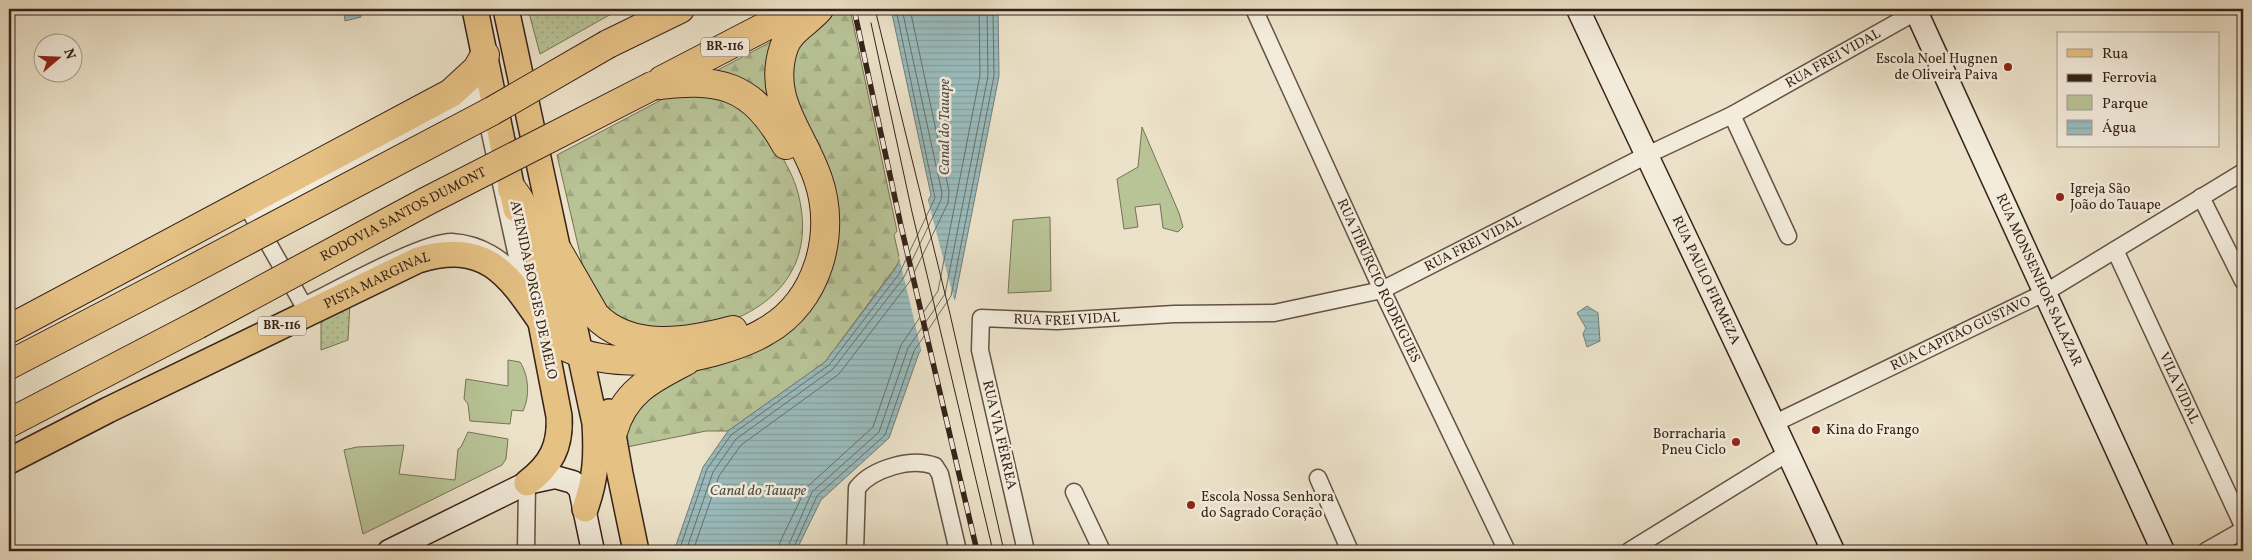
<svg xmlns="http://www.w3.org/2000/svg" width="2252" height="560" font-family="Vollkorn,serif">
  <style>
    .grass { fill: url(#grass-dots); stroke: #777258 }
    .forest { fill: url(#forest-firs); stroke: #777258 }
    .green { fill: #b8c396; stroke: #777258 }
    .water { fill: url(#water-rules); stroke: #727e7b }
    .pier { fill: #ece2c9 }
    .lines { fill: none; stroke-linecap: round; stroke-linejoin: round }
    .shore { stroke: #686f6b; stroke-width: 1 }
    .street-casing { stroke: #645245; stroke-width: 19 }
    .secondary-casing { stroke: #362219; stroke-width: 25 }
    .primary-casing { stroke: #362219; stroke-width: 28 }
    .highway-casing { stroke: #362219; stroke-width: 30 }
    .street { stroke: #f3ecdc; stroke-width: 16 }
    .secondary { stroke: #f3ecdc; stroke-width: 22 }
    .primary { stroke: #e6c184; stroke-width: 25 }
    .highway { stroke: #e6c184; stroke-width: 28 }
    .tram { stroke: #362219; stroke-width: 1 }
    .rail-casing { stroke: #362219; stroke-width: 5.5 }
    .rail { stroke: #f3ecdc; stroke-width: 4; stroke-dasharray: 11; stroke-linecap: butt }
    .highway-bridge-casing { stroke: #362219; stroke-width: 30; stroke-linecap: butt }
    .highway-bridge { stroke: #e6c184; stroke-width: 28 }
    .poi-dot { fill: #8f2418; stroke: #f3ecdc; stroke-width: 2 }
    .labels { text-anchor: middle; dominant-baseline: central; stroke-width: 5; stroke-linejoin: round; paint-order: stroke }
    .shield { fill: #f3ecdc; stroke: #6f5f54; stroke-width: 1 }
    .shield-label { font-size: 12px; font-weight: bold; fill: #362219 }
    .street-label { font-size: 14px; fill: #362219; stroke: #f3ecdc }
    .poi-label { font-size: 14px; fill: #362219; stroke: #f3ecdc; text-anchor: start }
    .water-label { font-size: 15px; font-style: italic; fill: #54504a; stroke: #f3ecdc }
  </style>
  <defs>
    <pattern id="grass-dots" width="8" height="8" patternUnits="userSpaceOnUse" patternTransform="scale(1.25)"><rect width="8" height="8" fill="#b8c396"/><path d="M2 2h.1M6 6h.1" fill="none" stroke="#9fa781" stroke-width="1.8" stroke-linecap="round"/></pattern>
    <pattern id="forest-firs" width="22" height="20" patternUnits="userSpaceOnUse" patternTransform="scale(1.25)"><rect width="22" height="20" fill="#b8c396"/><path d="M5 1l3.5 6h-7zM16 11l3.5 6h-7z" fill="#9fa781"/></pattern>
    <pattern id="water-rules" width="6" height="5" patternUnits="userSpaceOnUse" patternTransform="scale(1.25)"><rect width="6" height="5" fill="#9abcbd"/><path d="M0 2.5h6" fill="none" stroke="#85a1a2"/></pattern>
  </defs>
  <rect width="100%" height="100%" fill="#ece2c9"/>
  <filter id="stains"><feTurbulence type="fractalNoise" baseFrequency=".004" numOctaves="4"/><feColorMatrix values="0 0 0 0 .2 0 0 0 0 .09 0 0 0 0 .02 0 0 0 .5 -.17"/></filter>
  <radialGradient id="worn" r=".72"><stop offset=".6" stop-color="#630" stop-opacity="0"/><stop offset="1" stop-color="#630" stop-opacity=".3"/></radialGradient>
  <path class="grass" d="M528 9H620L540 54Z
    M350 303 348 340 321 350V318Z"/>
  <path class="forest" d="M833 9H850L897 231 894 235 900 261 825 362 728 431H706L627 447 623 421 641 397 812 298V145L777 148C785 162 794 177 798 193 821 281 754 326 675 333 658 334 629 325 611 321L587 284 557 155Z"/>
  <path class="green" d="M1142 127 1179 213 1183 227 1178 232 1163 228 1160 204 1135 207 1138 227 1124 229 1117 179 1138 167Z
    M1050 217 1051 291 1008 293 1013 220Z
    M508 360 520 362C529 376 530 396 523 411L512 410 510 424 470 421 468 404 464 399 466 379 508 386Z
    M468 432 508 439 506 459 502 465 363 534 344 450 357 447 404 445 399 474 455 480 458 449 461 447Z"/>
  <path class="water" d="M348 9H359L361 17 345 21 344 13Z
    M891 9H998L999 76 955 298 919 353 889 438 821 500 796 551H674L703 467 728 431 825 362 894 271 931 195Z
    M1587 306 1598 313 1600 341 1587 347 1583 334 1586 328 1577 313Z"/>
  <path class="pier" d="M927 197 955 303 922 353 899 257Z"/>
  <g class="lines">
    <path class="shore" d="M679 551 707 469 731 435 829 365 899 274 935 198 896 9
      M686 551 713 472 736 439 833 369 904 277 941 200 942 193 902 9
      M693 551 719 476 741 445 839 374 910 281 948 203 949 191 910 9
      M778 551 780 542 806 488 873 427 901 345 938 291 980 75 979 9
      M786 551 812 492 879 432 908 348 945 294 988 76 987 9
      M792 551 817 496 885 435 914 351 951 296 994 76 993 9"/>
    <defs>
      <g id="street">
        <path id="s1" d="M1254 9 1382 290 1507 551"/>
        <path d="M481 92 522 279C502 259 482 244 452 242 424 241 335 291 304 306L251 213Z"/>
        <path d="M1732 115 1788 236"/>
        <path d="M2201 197 2243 281"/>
        <path id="s2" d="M2115 250 2243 526"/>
        <path id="s3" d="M1775 423 2046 292 2243 172"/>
        <path d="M1318 478 1350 551"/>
        <path d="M1074 492 1102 551"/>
        <path d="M526 551 527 483"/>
        <path d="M855 551 857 488C872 469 911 457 935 466L940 474 958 551"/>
        <path id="s4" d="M1026 551 980 350 981 318 1057 321 1174 314 1274 313 1382 290 1645 156 1732 115 1921 9"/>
        <path d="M1629 551 1788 453"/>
        <path d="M2206 551 2243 530"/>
      </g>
      <g id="secondary">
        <path id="s5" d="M1578 9C1662 190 1750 369 1833 551"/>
        <path id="s6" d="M1915 9 2163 551"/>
        <path d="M389 551 527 483 555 477 573 482 580 489 593 551"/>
      </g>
      <g id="primary">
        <path d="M475 9 516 209"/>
        <path d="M506 9 595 423C597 456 596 478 585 509"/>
        <path d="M609 412 620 474 636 551"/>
        <path id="s7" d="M9 461 108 410 418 260C484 240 507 272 541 322"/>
        <path d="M527 483C551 465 561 446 559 416L538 307"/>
      </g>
      <path id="highway" d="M608 44 680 9
        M662 80 799 9
        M652 86C719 77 751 83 786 145
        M512 189C550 237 537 300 568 348 605 366 674 363 713 352 731 347 750 341 766 331 818 302 837 233 818 179 803 133 766 100 784 47 790 30 808 22 819 9
        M558 251 595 315C630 352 689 342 733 330
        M9 329 451 93 477 69 485 55
        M9 365 174 279
        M9 423 197 325
        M613 432C624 392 651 379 686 361"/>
    </defs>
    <use href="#street" class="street-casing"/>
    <use href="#secondary" class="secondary-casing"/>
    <use href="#primary" class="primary-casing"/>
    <use href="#highway" class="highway-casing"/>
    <use href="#street" class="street"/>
    <use href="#secondary" class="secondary"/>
    <use href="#primary" class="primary"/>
    <use href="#highway" class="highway"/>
    <path class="tram" d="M875 9 950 314 1004 551
      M871 23 912 212 993 551"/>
    <defs>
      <path id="rail" d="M854 9 901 226 977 551"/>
    </defs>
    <use href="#rail" class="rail-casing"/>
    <use href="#rail" class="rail"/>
    <defs>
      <g id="highway-bridge">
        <path d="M174 279 492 111 608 44"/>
        <path id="s8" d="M197 325 427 201 652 86"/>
      </g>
    </defs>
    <use href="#highway-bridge" class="highway-bridge-casing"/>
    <use href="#highway-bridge" class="highway-bridge"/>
  </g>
  <g class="poi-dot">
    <circle cx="2008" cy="67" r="5"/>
    <circle cx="2060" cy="197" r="5"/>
    <circle cx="1816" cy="430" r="5"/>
    <circle cx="1736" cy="442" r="5"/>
    <circle cx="1191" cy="505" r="5"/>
  </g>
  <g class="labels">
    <g class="shield">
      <rect x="701" y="37.5" width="48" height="19" rx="4"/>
      <rect x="258" y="316.5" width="48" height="19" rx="4"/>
    </g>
    <g class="shield-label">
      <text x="725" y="47">BR-116</text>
      <text x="282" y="326">BR-116</text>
    </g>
    <g class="street-label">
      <text stroke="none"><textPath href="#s4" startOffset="1149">RUA FREI VIDAL</textPath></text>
      <text stroke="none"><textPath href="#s8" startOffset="234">RODOVIA SANTOS DUMONT</textPath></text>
      <text stroke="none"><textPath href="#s4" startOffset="744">RUA FREI VIDAL</textPath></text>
      <text stroke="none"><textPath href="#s5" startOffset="300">RUA PAULO FIRMEZA</textPath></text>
      <text stroke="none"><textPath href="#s6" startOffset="298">RUA MONSENHOR SALAZAR</textPath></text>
      <text stroke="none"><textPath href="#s1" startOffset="299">RUA TIBÚRCIO RODRIGUES</textPath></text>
      <text stroke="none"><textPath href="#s7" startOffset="410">PISTA MARGINAL</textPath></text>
      <text transform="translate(533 290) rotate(78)">AVENIDA BORGES DE MELO</text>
      <text stroke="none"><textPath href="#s4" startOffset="324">RUA FREI VIDAL</textPath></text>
      <text stroke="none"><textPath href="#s3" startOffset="206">RUA CAPITÃO GUSTAVO</textPath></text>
      <text stroke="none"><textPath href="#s2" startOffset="152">VILA VIDAL</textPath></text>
      <text transform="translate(999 435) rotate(77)">RUA VIA FÉRREA</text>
    </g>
    <g class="poi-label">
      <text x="1998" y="59" text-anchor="end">Escola Noel Hugnen<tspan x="1998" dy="16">de Oliveira Paiva</tspan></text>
      <text x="2070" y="189">Igreja São<tspan x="2070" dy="16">João do Tauape</tspan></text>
      <text x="1826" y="430">Kina do Frango</text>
      <text x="1726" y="434" text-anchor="end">Borracharia<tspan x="1726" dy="16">Pneu Ciclo</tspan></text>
      <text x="1201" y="497">Escola Nossa Senhora<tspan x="1201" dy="16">do Sagrado Coração</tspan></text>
    </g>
    <g class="water-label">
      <text transform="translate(945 127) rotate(-90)">Canal do Tauape</text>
      <text x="758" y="491">Canal do Tauape</text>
    </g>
  </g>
  <rect width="2252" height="560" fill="none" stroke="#ece2c9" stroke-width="30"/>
  <rect x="10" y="10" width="2232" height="540" fill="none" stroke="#362219" stroke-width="2.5"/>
  <rect x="15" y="15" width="2222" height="530" fill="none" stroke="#362219"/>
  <rect x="2057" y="32" width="162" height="115" fill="#f3ecdc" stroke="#a79b8e"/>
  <rect x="2067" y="49" width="25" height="8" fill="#e6c184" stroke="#a79b8e"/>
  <text x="2102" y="58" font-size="15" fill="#362219">Rua</text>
  <rect x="2067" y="74" width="25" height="8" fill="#362219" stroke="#a79b8e"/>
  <text x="2102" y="82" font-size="15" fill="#362219">Ferrovia</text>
  <rect x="2067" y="95" width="25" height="15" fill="#b8c396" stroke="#a79b8e"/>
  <text x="2102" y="108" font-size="15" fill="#362219">Parque</text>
  <rect x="2067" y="120" width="25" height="15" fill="url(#water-rules)" stroke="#a79b8e"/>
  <text x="2102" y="132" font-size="15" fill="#362219">Água</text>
  <g transform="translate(58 58) rotate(71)"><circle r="24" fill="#f3ecdc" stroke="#a79b8e"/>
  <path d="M0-4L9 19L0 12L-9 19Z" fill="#8f2418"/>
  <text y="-8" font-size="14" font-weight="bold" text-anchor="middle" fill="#362219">N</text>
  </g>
  <rect width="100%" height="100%" filter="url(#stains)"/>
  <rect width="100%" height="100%" fill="url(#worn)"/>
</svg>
